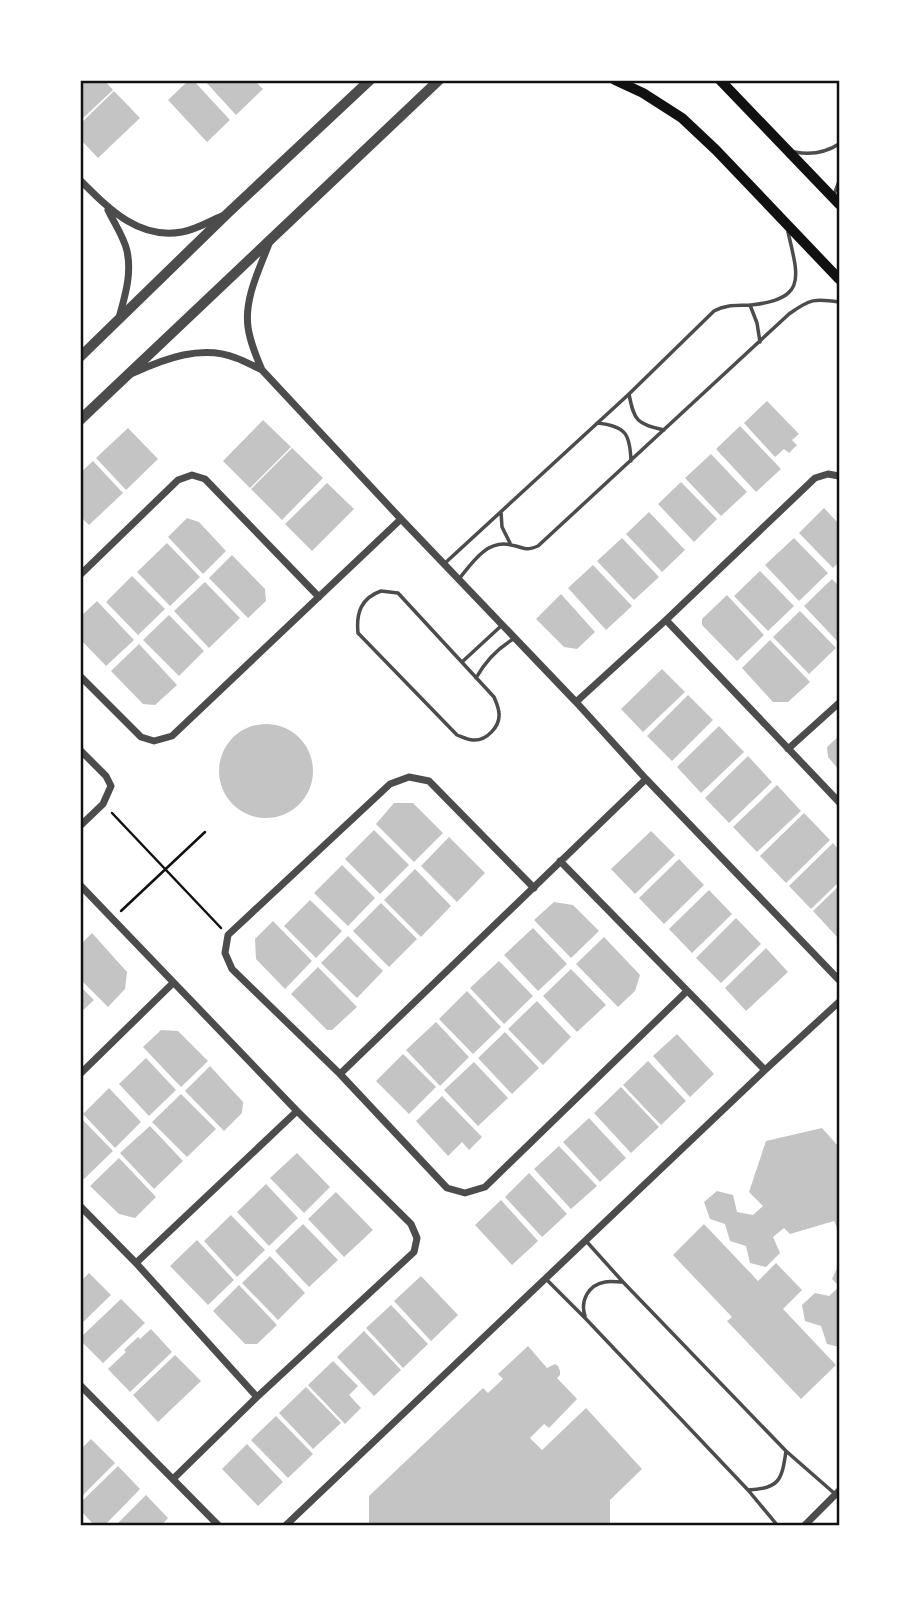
<svg xmlns="http://www.w3.org/2000/svg" width="920" height="1606" font-family="Cabin,sans-serif">
  <style>
    .building { fill: #c4c4c4 }
    .lines { fill: none; stroke-linecap: round; stroke-linejoin: round }
    .path { stroke: #111; stroke-width: 2.5 }
    .service { stroke: #4c4c4c; stroke-width: 3.5 }
    .minor { stroke: #4c4c4c; stroke-width: 7 }
    .tertiary { stroke: #4c4c4c; stroke-width: 10 }
    .secondary { stroke: #111; stroke-width: 10 }
    .neatline { fill: none; stroke: #111; stroke-width: 2.5 }
  </style>
  <rect width="100%" height="100%" fill="#fff"/>
  <path class="building" d="M80 80H104L113 90 80 121Z
    M189 80H193L230 120 207 142 168 100Z
    M204 80H254L263 89 236 115Z
    M114 91 140 118 98 158 80 139V124Z
    M767 401 799 434 792 440 797 445 789 453 784 449 775 457 744 423Z
    M263 420 291 447 250 488 223 461Z
    M740 426 781 469 756 492 716 449Z
    M128 428 158 459 126 490 96 458Z
    M292 448 323 478 282 520 251 489Z
    M711 454 747 492 721 516 685 478Z
    M93 461 123 493 89 525 80 516V473Z
    M681 482 717 519 694 542 658 504Z
    M327 483 354 509 312 551 285 524Z
    M824 508 839 524V562L833 568 799 533Z
    M649 512 685 550 662 572 626 534Z
    M187 518 199 522 226 551 203 574 168 537Z
    M622 538 659 577 634 600 597 561Z
    M794 538 828 573 799 601 765 565Z
    M167 543 200 577 170 606 137 572Z
    M232 555 265 589 266 601 248 618 209 578Z
    M593 565 632 606 606 630 568 588Z
    M760 571 794 606 768 631 734 596Z
    M132 576 165 609 138 635 106 602Z
    M832 579 839 586V643L804 606Z
    M205 582 240 618 209 648 174 611Z
    M561 594 595 632 577 649 564 647 536 619Z
    M727 595 764 635 737 661 702 625V619Z
    M97 601 134 640 106 666 80 639V617Z
    M800 611 836 648 809 674 773 637Z
    M169 615 204 651 179 676 143 640Z
    M770 640 810 682 788 702H773L742 668Z
    M139 644 177 685 155 705 143 704 111 671Z
    M662 669 685 692 643 732 621 709Z
    M688 695 713 720 672 761 647 736Z
    M219 771a47 47 0 1 1 94 0a47 47 0 1 1-94 0Z
    M719 726 744 752 701 793 677 767Z
    M839 736V770L828 757 827 747Z
    M748 756 772 782 729 823 705 798Z
    M777 785 801 811 757 852 733 827Z
    M394 803H413L443 833 414 862 376 824Z
    M804 813 830 840 786 883 760 856Z
    M374 830 409 865 380 894 345 859Z
    M651 831 675 855 635 894 611 869Z
    M449 837 485 873 457 902 421 866Z
    M833 843 839 850V882L811 909 789 886Z
    M679 859 704 885 664 924 639 898Z
    M342 865 375 898 348 926 314 893Z
    M415 869 451 906 421 937 384 900Z
    M839 886V939L813 911Z
    M709 890 732 914 692 953 669 929Z
    M310 900 342 931 316 958 284 926Z
    M554 902 573 905 599 931 571 958 534 920Z
    M381 903 417 939 389 967 353 931Z
    M736 918 761 944 721 983 696 958Z
    M273 921 312 961 285 989 256 959 255 939Z
    M533 928 567 964 538 991 504 955Z
    M92 933 127 972 125 989 108 1007 80 979V945Z
    M348 936 383 971 357 998 321 963Z
    M604 937 640 975 635 991 618 1007 576 964Z
    M766 948 788 972 746 1011 725 988Z
    M499 961 533 996 504 1024 470 988Z
    M318 967 357 1007 332 1030H327L291 994Z
    M571 969 606 1005 577 1032 543 996Z
    M80 986 94 1000 80 1013Z
    M467 991 501 1027 473 1054 439 1019Z
    M537 1001 571 1037 543 1065 508 1029Z
    M436 1022 469 1057 440 1086 406 1050Z
    M161 1030 178 1031 208 1061 181 1087 143 1047Z
    M505 1032 539 1068 512 1094 478 1058Z
    M677 1034 714 1074 690 1097 653 1056Z
    M403 1054 436 1087 409 1114 376 1081Z
    M146 1058 176 1090 149 1116 119 1084Z
    M648 1061 686 1101 661 1125 623 1085Z
    M474 1062 508 1098 478 1126 444 1090Z
    M210 1066 243 1102 242 1113 224 1131 185 1091Z
    M621 1087 659 1127 631 1153 594 1113Z
    M109 1088 141 1122 115 1148 83 1114Z
    M181 1094 216 1129 187 1157 152 1122Z
    M442 1096 482 1137 469 1150 462 1142 448 1156 416 1121Z
    M80 1117 113 1151 84 1179 80 1175Z
    M589 1118 626 1158 600 1182 563 1142Z
    M150 1126 183 1161 154 1189 120 1153Z
    M822 1128 839 1147V1232L834 1221 790 1234 784 1228 773 1237 780 1253 766 1267 750 1263 746 1246 730 1241 725 1224 710 1219 704 1202 717 1191 733 1195 737 1212 753 1215 763 1206 749 1192 766 1141Z
    M559 1146 597 1186 571 1209 534 1169Z
    M297 1153 330 1187 304 1213 270 1178Z
    M119 1158 156 1197 135 1218 119 1214 90 1186Z
    M529 1173 567 1214 542 1237 505 1197Z
    M266 1184 298 1218 269 1246 237 1212Z
    M336 1192 373 1230 344 1257 308 1219Z
    M501 1200 538 1241 512 1265 475 1225Z
    M231 1215 265 1250 237 1277 204 1241Z
    M303 1224 338 1260 309 1287 275 1251Z
    M704 1224 758 1281 776 1263 802 1290 783 1309 836 1365 801 1399 727 1321 732 1317 673 1255Z
    M197 1240 234 1280 208 1305 170 1266Z
    M270 1256 305 1293 278 1320 242 1283Z
    M839 1264V1286L832 1279Z
    M89 1273 111 1295 80 1325V1282Z
    M421 1276 458 1315 431 1341 394 1301Z
    M239 1285 277 1325 257 1344H245L213 1311Z
    M839 1287V1347L827 1344 821 1326 805 1321 802 1305 815 1293 829 1296Z
    M121 1299 145 1323 103 1363 80 1340V1338Z
    M391 1305 428 1344 403 1368 366 1328Z
    M151 1329 172 1352 130 1392 108 1369 126 1352 124 1350 138 1337 140 1339Z
    M364 1331 401 1370 374 1396 337 1357Z
    M528 1346 547 1368 555 1364 558 1366 560 1371V1375L557 1378 577 1399 549 1428 544 1424 530 1438 542 1450 586 1408 642 1469 610 1500V1526H370L369 1524V1496L483 1388 488 1393 503 1379 498 1374Z
    M175 1355 201 1381 158 1422 133 1395Z
    M333 1361 358 1386 349 1395 361 1408 345 1424 308 1385Z
    M306 1387 341 1423 313 1449 279 1413Z
    M276 1416 313 1454 288 1478 251 1440Z
    M91 1439 115 1463 80 1498V1450Z
    M247 1444 283 1482 258 1506 222 1469Z
    M118 1466 140 1489 104 1526H95L80 1510V1503Z
    M146 1495 168 1518 161 1526H115Z"/>
  <g class="lines">
    <path class="path" d="M112 813 221 928
      M121 911 205 832"/>
    <path class="service" d="M795 152C811 155 825 153 839 144
      M834 195 839 181
      M750 305 757 323 760 342
      M629 394C634 421 637 424 664 430
      M597 423C626 426 630 434 631 461
      M501 512 502 527 510 543
      M444 564 629 394 714 311C727 304 738 306 751 305 808 299 798 276 788 232
      M459 579C472 563 487 539 511 545 525 547 523 552 538 546L789 314C810 299 815 298 839 302
      M381 591 398 593 494 697C496 702 499 708 499 714 500 726 487 741 473 740 468 740 462 737 457 735L358 633C356 613 361 598 381 591Z
      M462 662 501 626
      M476 678C486 660 498 648 515 638
      M587 1242 623 1282 786 1451 834 1493
      M546 1279 586 1319 748 1490 778 1526
      M585 1316C580 1301 588 1285 605 1282 610 1281 617 1282 623 1282
      M748 1490C779 1489 782 1480 786 1451"/>
    <path class="minor" d="M80 180C108 208 138 240 182 232 195 230 210 221 222 216
      M108 210C114 223 124 237 127 251 132 274 125 296 119 318
      M262 370C256 356 250 342 248 327 244 298 260 268 270 241
      M133 373C164 359 202 344 236 358 245 361 253 366 262 370L401 519 576 702 646 779 839 980
      M80 575 178 480 192 475 205 479 319 597
      M666 620 839 802
      M80 676 141 737 154 741 172 736 401 519
      M576 702 666 620 815 478 828 474 839 476
      M788 749 839 703
      M80 750 106 776 111 786 103 804 80 826
      M560 861 765 1070
      M80 885 297 1111 411 1224 417 1238 414 1252 257 1397 173 1479
      M534 888 429 781 409 777 390 784 228 935 225 953 232 969 340 1074 447 1188 465 1193 485 1187 687 991
      M80 1074 173 983
      M340 1074 646 779
      M80 1206 136 1263 257 1397
      M136 1263 297 1111
      M80 1385 219 1526
      M285 1526 765 1070 839 1002
      M804 1526 839 1491"/>
    <path class="tertiary" d="M80 357 228 213 370 80
      M80 420 439 80"/>
    <path class="secondary" d="M615 80 643 93 682 118 716 150 839 279
      M720 80 839 204"/>
  </g>
  <rect width="920" height="1606" fill="none" stroke="#ffffff" stroke-width="164"/>
  <rect x="82" y="82" width="756" height="1442" class="neatline"/>
</svg>
